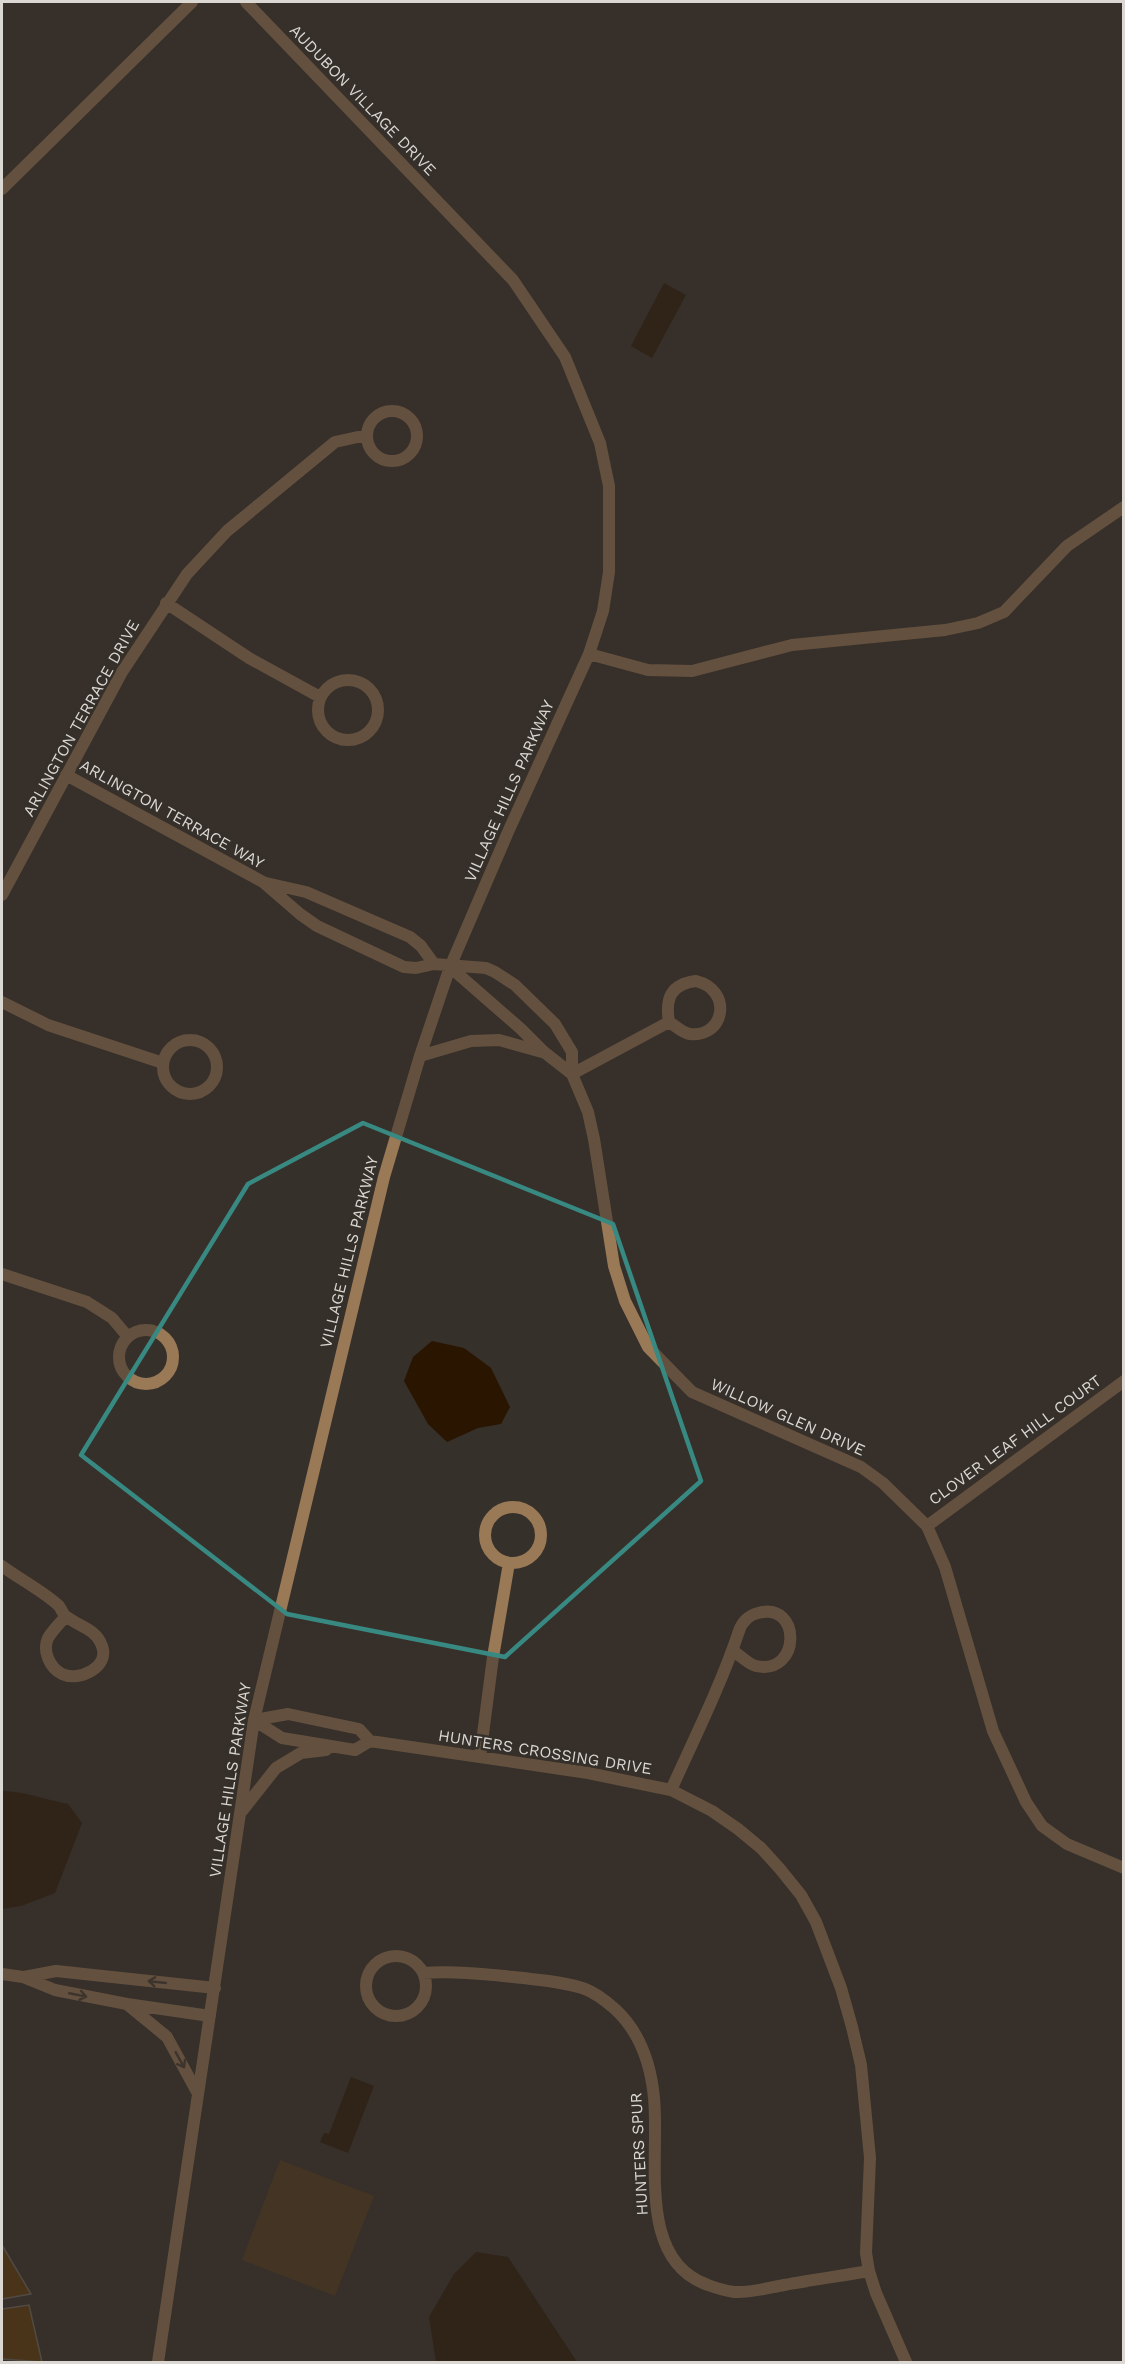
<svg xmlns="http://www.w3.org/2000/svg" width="1125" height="2364" font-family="'Work Sans',sans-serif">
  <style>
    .green { fill: #553a1b }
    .water { fill: #291500 }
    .building { fill: #613b07; stroke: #716a63; stroke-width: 1.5 }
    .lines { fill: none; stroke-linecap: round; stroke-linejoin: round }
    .minor { stroke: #9a7957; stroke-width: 12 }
    .oneway { stroke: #453b31 }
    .marked { fill: none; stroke: #388982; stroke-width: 4.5; stroke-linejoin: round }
    .labels { text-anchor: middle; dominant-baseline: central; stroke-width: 5; stroke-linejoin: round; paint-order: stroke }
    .street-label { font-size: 16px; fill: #dbd7d3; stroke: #36302a }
  </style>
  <rect width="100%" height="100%" fill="#36302a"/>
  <path class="green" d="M280 2160 374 2196 335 2296 242 2260Z"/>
  <path class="water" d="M664 283 686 295 652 358 631 346Z
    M432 1341 464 1348 491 1368 510 1407 501 1424 478 1428 447 1442 428 1424 404 1381 413 1357Z
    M2 1791C24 1791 46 1800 68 1804L82 1823 55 1893 21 1906 2 1909Z
    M351 2077 374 2086 348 2153 320 2142 324 2133 329 2134Z
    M476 2252 508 2257 577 2362H436L429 2317 454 2274Z"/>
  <path class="building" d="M2 2245 31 2294 2 2299Z
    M29 2305 42 2362 2 2359V2309Z"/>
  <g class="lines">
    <path class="minor" d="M2 189 192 2
      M367 436a25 25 0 1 1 50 0a25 25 0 1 1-50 0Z
      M166 603 249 658 320 697
      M589 654 648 670 692 671 792 645 945 630 978 623 1004 612 1067 546 1124 507
      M318 710a30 30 0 1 1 60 0a30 30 0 1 1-60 0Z
      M66 775 263 882 300 914 317 926 404 967 416 968 434 964 486 968 495 972 515 985 555 1024 572 1052V1074L669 1022
      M266 883 306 892 410 937 421 946 434 964
      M2 895 122 672 187 574 227 531 335 442 367 435
      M450 967 521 1029 544 1052 572 1074 588 1112 594 1139 614 1266 625 1301 648 1347 692 1392 861 1467 883 1483 927 1526 945 1567 993 1731 1026 1802 1042 1826 1067 1844 1124 1868
      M696 981C733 990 725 1038 690 1034 682 1033 676 1026 669 1022 665 998 671 984 696 981Z
      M2 1002 48 1025 163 1063
      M163 1067a27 27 0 1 1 54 0a27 27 0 1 1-54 0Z
      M420 1056 471 1041 499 1040 542 1052
      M2 1274 87 1302 112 1318 128 1337
      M119 1357a27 27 0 1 1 54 0a27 27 0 1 1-54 0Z
      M485 1535a28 28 0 1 1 56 0a28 28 0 1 1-56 0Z
      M927 1526 1124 1381
      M2 1566C18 1578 46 1593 59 1606 62 1610 63 1615 67 1617 80 1627 96 1629 102 1646 110 1667 79 1682 62 1674 50 1668 42 1651 48 1638 52 1631 60 1623 65 1617
      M254 1720 282 1738 355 1750 370 1741 588 1773 671 1790 712 1811 738 1829 761 1848 780 1869 801 1895 816 1922 841 1988 852 2027 861 2065 870 2158 866 2253 869 2271 876 2293 906 2362
      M254 1720 288 1714 359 1729 370 1741
      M480 1757 493 1657 509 1563
      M671 1790C695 1737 721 1685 739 1631 742 1622 749 1615 758 1613 802 1601 801 1676 756 1666 749 1665 740 1655 733 1651
      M242 1811 276 1768 301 1753 326 1750
      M366 1986a30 30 0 1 1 60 0a30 30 0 1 1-60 0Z
      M423 1973C454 1971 483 1974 514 1977 537 1980 563 1981 585 1989 596 1993 607 2002 615 2009 640 2032 651 2066 654 2098 660 2158 636 2260 708 2285 716 2288 726 2291 734 2292 750 2293 768 2288 784 2285 812 2280 840 2276 869 2271
      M2 1974 23 1977 55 1990 127 2004 210 2016
      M24 1977 56 1971 215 1988
      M128 2005 167 2037 197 2092
      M158 2362 254 1720 384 1177 420 1056 450 967 508 832 589 654 603 611 609 572V486L600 443 565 357 513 280 246 2"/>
  </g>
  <defs><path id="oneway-shaft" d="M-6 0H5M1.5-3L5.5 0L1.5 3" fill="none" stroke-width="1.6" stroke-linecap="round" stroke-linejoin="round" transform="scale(1.5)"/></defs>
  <g class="oneway">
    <use href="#oneway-shaft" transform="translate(157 1982) rotate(-174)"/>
    <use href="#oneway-shaft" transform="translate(78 1995) rotate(11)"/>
    <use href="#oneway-shaft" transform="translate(180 2060) rotate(61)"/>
  </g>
  <path d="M0 0H1125V2364H0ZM363 1123 613 1224 701 1481 505 1657 287 1614 81 1455 248 1184Z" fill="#36302a" fill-opacity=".55" fill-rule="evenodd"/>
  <path class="marked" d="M363 1123 613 1224 701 1481 505 1657 287 1614 81 1455 248 1184Z"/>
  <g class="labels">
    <g class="street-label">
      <text transform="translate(363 100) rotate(46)">AUDUBON VILLAGE DRIVE</text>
      <text transform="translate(81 718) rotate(-61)">ARLINGTON TERRACE DRIVE</text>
      <text transform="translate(509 791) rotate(-66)">VILLAGE HILLS PARKWAY</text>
      <text transform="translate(172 814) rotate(29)">ARLINGTON TERRACE WAY</text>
      <text transform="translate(349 1252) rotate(-76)">VILLAGE HILLS PARKWAY</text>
      <text transform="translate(788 1417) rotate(24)">WILLOW GLEN DRIVE</text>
      <text transform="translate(1015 1440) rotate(-36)">CLOVER LEAF HILL COURT</text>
      <text transform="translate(545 1752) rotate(9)">HUNTERS CROSSING DRIVE</text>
      <text transform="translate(230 1780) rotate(-81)">VILLAGE HILLS PARKWAY</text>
      <text transform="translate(639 2154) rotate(-93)">HUNTERS SPUR</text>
    </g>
  </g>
  <rect width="1125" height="2364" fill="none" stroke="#dbd7d3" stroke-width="6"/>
</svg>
